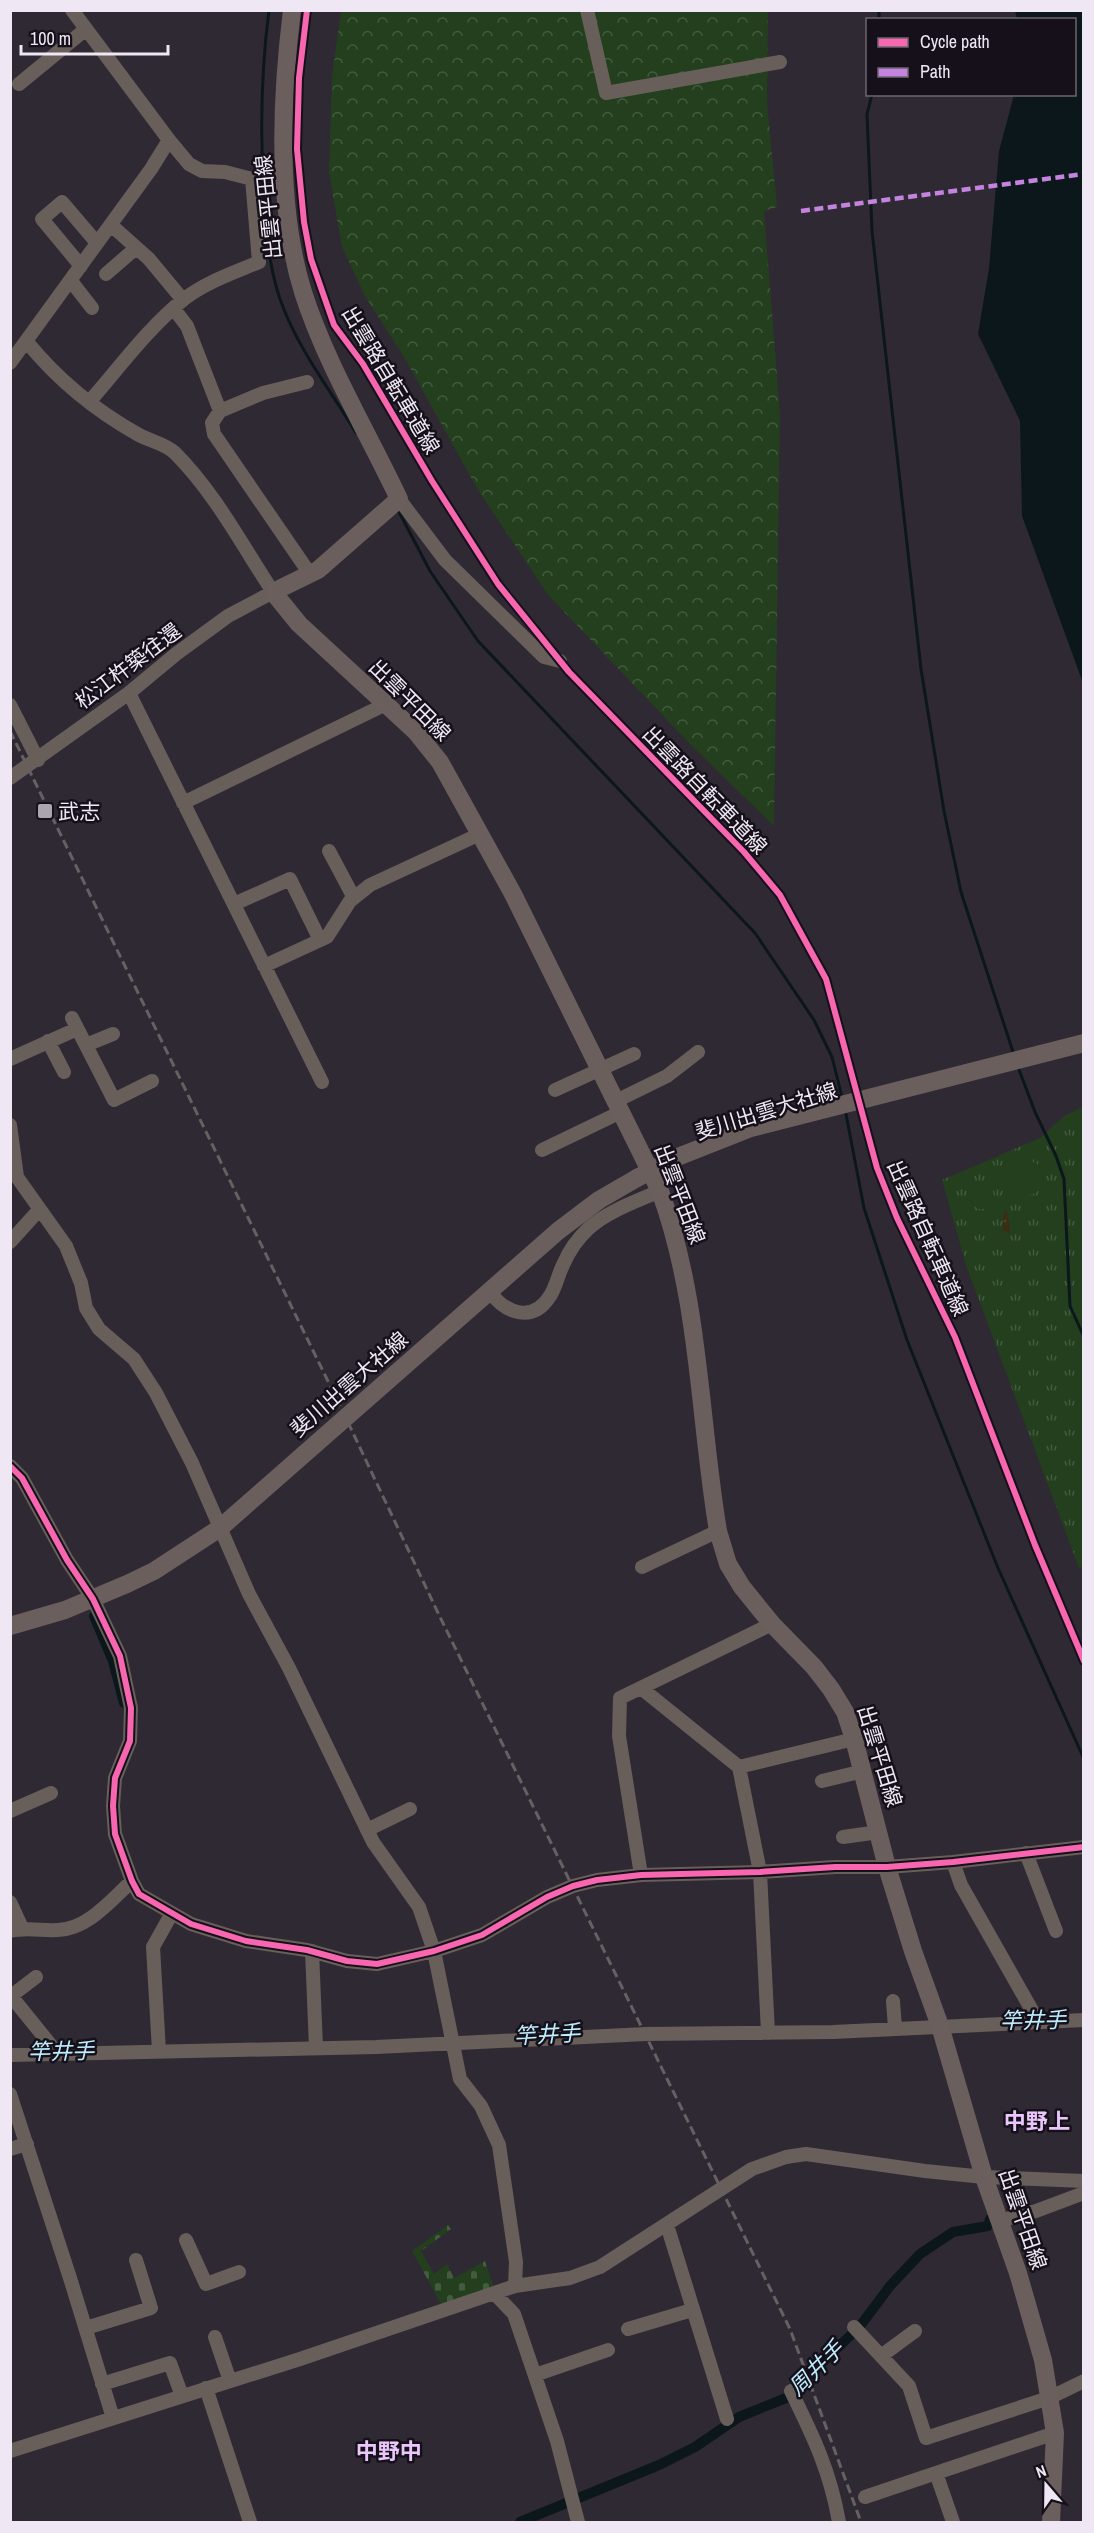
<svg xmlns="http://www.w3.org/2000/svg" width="1094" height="2533" font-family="'Archivo Narrow','Noto Sans JP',sans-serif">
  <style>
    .grass { fill: url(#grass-tufts) }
    .sand { fill: url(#sand-dots) }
    .cemetery { fill: url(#cemetery-stones) }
    .park { fill: url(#park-crowns) }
    .garden { fill: #233f1d }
    .water { fill: #0c171c }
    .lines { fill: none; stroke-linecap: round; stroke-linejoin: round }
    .stream { stroke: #0c171c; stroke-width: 3 }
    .canal { stroke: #0c171c; stroke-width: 10 }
    .minor { stroke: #685f5a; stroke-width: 14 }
    .major { stroke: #6a5f5c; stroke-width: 18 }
    .rail { stroke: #666063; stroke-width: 3; stroke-dasharray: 9 4.5; stroke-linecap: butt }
    .major-bridge { stroke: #6a5f5c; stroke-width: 18 }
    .quiet { stroke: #c483df; stroke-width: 4.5; stroke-dasharray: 9 4.5; stroke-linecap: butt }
    .cycleway-casing { stroke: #151019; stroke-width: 10 }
    .cycleway { stroke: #f766af; stroke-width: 6 }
    .poi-dot { fill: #aca5b0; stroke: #151019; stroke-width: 2 }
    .labels { text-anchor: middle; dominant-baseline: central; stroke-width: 5; stroke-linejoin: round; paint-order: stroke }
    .street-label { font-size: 21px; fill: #efe8f4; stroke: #151019 }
    .poi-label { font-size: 21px; fill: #efe8f4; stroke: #151019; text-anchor: start }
    .water-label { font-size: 22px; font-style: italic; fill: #beedfe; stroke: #151019 }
    .neighbourhood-label { font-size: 22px; font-weight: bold; fill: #eac7fb; stroke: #151019 }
  </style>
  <defs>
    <pattern id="grass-tufts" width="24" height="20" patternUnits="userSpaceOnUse" patternTransform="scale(1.5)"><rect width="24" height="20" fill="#233f1d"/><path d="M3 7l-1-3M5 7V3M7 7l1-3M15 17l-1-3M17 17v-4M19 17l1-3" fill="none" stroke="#435b3e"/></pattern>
    <pattern id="sand-dots" width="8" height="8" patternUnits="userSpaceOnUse" patternTransform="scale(1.5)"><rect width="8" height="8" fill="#383015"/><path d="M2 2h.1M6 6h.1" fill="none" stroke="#4b442c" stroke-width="1.8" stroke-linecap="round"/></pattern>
    <pattern id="cemetery-stones" width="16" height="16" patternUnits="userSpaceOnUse" patternTransform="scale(1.5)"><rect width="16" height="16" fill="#233f1d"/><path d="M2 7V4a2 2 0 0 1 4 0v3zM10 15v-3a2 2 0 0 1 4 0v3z" fill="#435b3e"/></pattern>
    <pattern id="park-crowns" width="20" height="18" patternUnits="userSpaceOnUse" patternTransform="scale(1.5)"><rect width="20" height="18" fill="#233f1d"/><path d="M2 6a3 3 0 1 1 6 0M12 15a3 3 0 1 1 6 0" fill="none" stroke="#435b3e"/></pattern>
  </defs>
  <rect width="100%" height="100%" fill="#2f2933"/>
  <path class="grass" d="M1083 1107 1084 1566 1079 1568 967 1268 942 1180 1040 1138 1064 1116Z"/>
  <path class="sand" d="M1004 1210 1007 1212 1010 1225 1009 1234 1002 1231Z"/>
  <path class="cemetery" d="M448 2225 451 2229 421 2251 434 2274 447 2264 454 2278 485 2261 494 2289 442 2306 412 2251Z"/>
  <path class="park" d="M341 11H768L767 102 777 207 764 211 780 414 774 826 689 743 549 596 478 490 404 357 365 296 342 247 329 172 332 76Z"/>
  <path class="garden" d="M1010 1178a17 17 0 1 1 34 0a17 17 0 1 1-34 0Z
    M970 1197a12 12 0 1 1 24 0a12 12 0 1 1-24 0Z"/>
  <path class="water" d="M1015 11H1083V683L1022 516 1020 421 978 334 989 268 999 151 1014 95 1074 94V20L1017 19Z"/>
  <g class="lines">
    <path class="stream" d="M269 10C261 72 260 135 264 197 267 236 269 275 285 312 302 354 333 394 356 433
      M879 10V20
      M872 94 867 114 872 231 921 669 944 811 961 892 1014 1055
      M397 508 430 571 478 641 755 933 814 1020 832 1057 842 1097
      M1018 1067 1035 1112 1056 1156 1064 1179 1070 1306 1084 1337
      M845 1109 864 1208 907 1340 998 1568 1084 1759"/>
    <path class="canal" d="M94 1616 113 1661 124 1703
      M520 2522 659 2465 695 2447 739 2417 786 2398 860 2326 890 2286 920 2254 953 2232 988 2226 990 2219 1003 2215"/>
    <path class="minor" d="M587 10 606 93 780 62
      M19 84 86 29
      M111 225 149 259 183 300
      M81 266 42 219 62 202 97 243
      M106 274 136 248
      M71 281 92 308
      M174 309 187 326 220 411 212 423 214 434 310 574
      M10 363 151 169 169 140 72 10
      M89 402C119 368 148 328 184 299 206 282 233 273 259 262L252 179 225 172 202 171 189 164 169 140
      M220 411 263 393 307 382
      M399 499 445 560 544 657 560 661
      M129 693 322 1082
      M10 705 38 760
      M10 778 129 693 176 654 228 616 273 592C242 545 215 493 175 453 166 444 150 441 139 435 96 411 58 380 27 342
      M183 803 386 704
      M329 851 354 898
      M234 904 290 879 320 940
      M264 966 327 937 350 901 370 885 480 834
      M72 1018 114 1100 152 1081
      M48 1041 64 1072
      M86 1045 113 1034
      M10 1059 77 1029
      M555 1090 634 1054
      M616 1101 667 1076 698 1052
      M10 1125 17 1177 66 1246 81 1283 86 1308 99 1329 134 1359 156 1393 192 1463 249 1594 289 1668 373 1842 419 1907 434 1951 460 2079 481 2106 499 2145 516 2262 515 2286
      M542 1150 621 1112
      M10 1242 39 1210
      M490 1292C506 1314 533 1323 550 1296 556 1287 558 1275 563 1265 569 1251 578 1238 589 1228 608 1211 637 1201 660 1191
      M10 1466 22 1478 67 1560 93 1599 120 1656 131 1708 130 1741 115 1778 113 1806 115 1834 132 1881 139 1894 191 1924 246 1941 307 1950 347 1961 377 1964 434 1951 482 1935 547 1897 573 1886 597 1880 641 1875 760 1872 835 1867H887L953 1862 1084 1847
      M642 1567 718 1531
      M641 1688 739 1767 854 1739
      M739 1767 760 1872 768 2033
      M822 1781 863 1771
      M10 1811 51 1793
      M367 1830 410 1809
      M843 1837 879 1832
      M1026 1853 1056 1931
      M953 1862 961 1885 1038 2021
      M641 1875 619 1736 620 1698 772 1624
      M10 1902 22 1928
      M10 1931C27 1927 42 1931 58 1930 88 1929 111 1900 132 1881
      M312 1951 316 2047
      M36 1977 11 1996 58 2054
      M893 2001 895 2028
      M159 2051 153 1947 172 1913
      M10 2055 376 2047 646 2034 833 2032 1084 2020
      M10 2094 70 2278 113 2418
      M10 2149 27 2144
      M999 2221 1036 2211 1084 2193
      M667 2225 727 2419
      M186 2240 206 2284 239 2272
      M494 2293 514 2314 557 2441 578 2522
      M854 2327 909 2386 926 2438 1049 2398 1084 2381
      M86 2328 151 2308 136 2260
      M628 2329 692 2310
      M215 2337 230 2381
      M881 2356 915 2331
      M535 2375 608 2350
      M102 2384 170 2363 182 2396
      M206 2388 250 2522
      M791 2391C814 2438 830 2471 839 2522
      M10 2451 300 2359 515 2286 570 2278 600 2267 752 2169 786 2157 806 2154 925 2171 984 2177 1084 2181
      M936 2473 953 2522
      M865 2497 1055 2433"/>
    <path class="major" d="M292 10C281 99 276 205 303 292 326 364 367 431 399 499L318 570 273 592 299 624 416 732 440 762 513 894 660 1191C700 1300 699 1418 718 1531L728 1564 742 1587 772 1624 814 1667 831 1689 845 1712 854 1739 887 1867 913 1951 940 2026 984 2177 1018 2273 1043 2360 1055 2433 1051 2522
      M10 1626 65 1610 127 1584 154 1571 220 1528 558 1231 599 1200 637 1178"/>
    <path class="rail" d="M10 731 345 1416 439 1615 790 2329 861 2522"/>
    <path class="major-bridge" d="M637 1178 675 1158 751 1128 1084 1043"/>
    <path class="quiet" d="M801 211 1084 174"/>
    <defs>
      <path id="cycleway" d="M307 10 299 78 297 149 304 222 311 259 334 325 363 364 432 481 498 584 569 672 744 852 780 895 826 979 877 1168 897 1218 955 1337 1035 1545 1084 1661
        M10 1466 22 1478 67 1560 93 1599 120 1656 131 1708 130 1741 115 1778 113 1806 115 1834 132 1881 139 1894 191 1924 246 1941 307 1950 347 1961 377 1964 434 1951 482 1935 547 1897 573 1886 597 1880 641 1875 760 1872 835 1867H887L953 1862 1084 1847"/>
    </defs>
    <use href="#cycleway" class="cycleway-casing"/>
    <use href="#cycleway" class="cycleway"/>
  </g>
  <rect class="poi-dot" x="37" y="803" width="16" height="16" rx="3"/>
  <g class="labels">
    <g class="street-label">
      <text transform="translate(268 207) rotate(-96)">出雲平田線</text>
      <text transform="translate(391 380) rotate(59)">出雲路自転車道線</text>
      <text transform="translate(128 666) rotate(-37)">松江杵築往還</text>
      <text transform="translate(410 700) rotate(45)">出雲平田線</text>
      <text transform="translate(705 790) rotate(46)">出雲路自転車道線</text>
      <text transform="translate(766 1111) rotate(-17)">斐川出雲大社線</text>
      <text transform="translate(680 1194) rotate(69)">出雲平田線</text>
      <text transform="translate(928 1238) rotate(66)">出雲路自転車道線</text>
      <text transform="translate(349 1384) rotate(-41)">斐川出雲大社線</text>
      <text transform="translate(880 1756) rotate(73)">出雲平田線</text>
      <text transform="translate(1023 2219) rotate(71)">出雲平田線</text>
    </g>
    <g class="poi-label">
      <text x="58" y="811">武志</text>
    </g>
    <g class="water-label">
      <text transform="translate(1033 2020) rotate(-1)">竿井手</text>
      <text transform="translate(547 2034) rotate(-3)">竿井手</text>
      <text transform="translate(61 2051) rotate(-1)">竿井手</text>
      <text transform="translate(816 2368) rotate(-44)">周井手</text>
    </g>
    <g class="neighbourhood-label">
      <text x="1037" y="2121">中野上</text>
      <text x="389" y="2451">中野中</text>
    </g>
  </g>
  <rect width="1094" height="2533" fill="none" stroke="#efe8f4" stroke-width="24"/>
  <rect x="866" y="18" width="210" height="78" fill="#151019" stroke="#6c6671" stroke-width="1.5"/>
  <rect x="878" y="38" width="30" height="9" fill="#f766af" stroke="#6c6671" stroke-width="1.5"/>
  <text x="920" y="48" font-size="18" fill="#efe8f4">Cycle path</text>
  <rect x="878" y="68" width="30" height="9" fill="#c483df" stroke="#6c6671" stroke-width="1.5"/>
  <text x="920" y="78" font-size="18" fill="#efe8f4">Path</text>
  <g transform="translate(1046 2485) rotate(340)" stroke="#151019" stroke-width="4.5" paint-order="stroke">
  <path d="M0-4.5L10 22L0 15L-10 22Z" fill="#efe8f4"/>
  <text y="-9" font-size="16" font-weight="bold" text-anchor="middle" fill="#efe8f4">N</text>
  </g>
  <path d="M21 45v9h147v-9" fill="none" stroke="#efe8f4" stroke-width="3"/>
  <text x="30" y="45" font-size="18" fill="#efe8f4" stroke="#151019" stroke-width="4.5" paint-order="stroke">100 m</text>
</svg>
